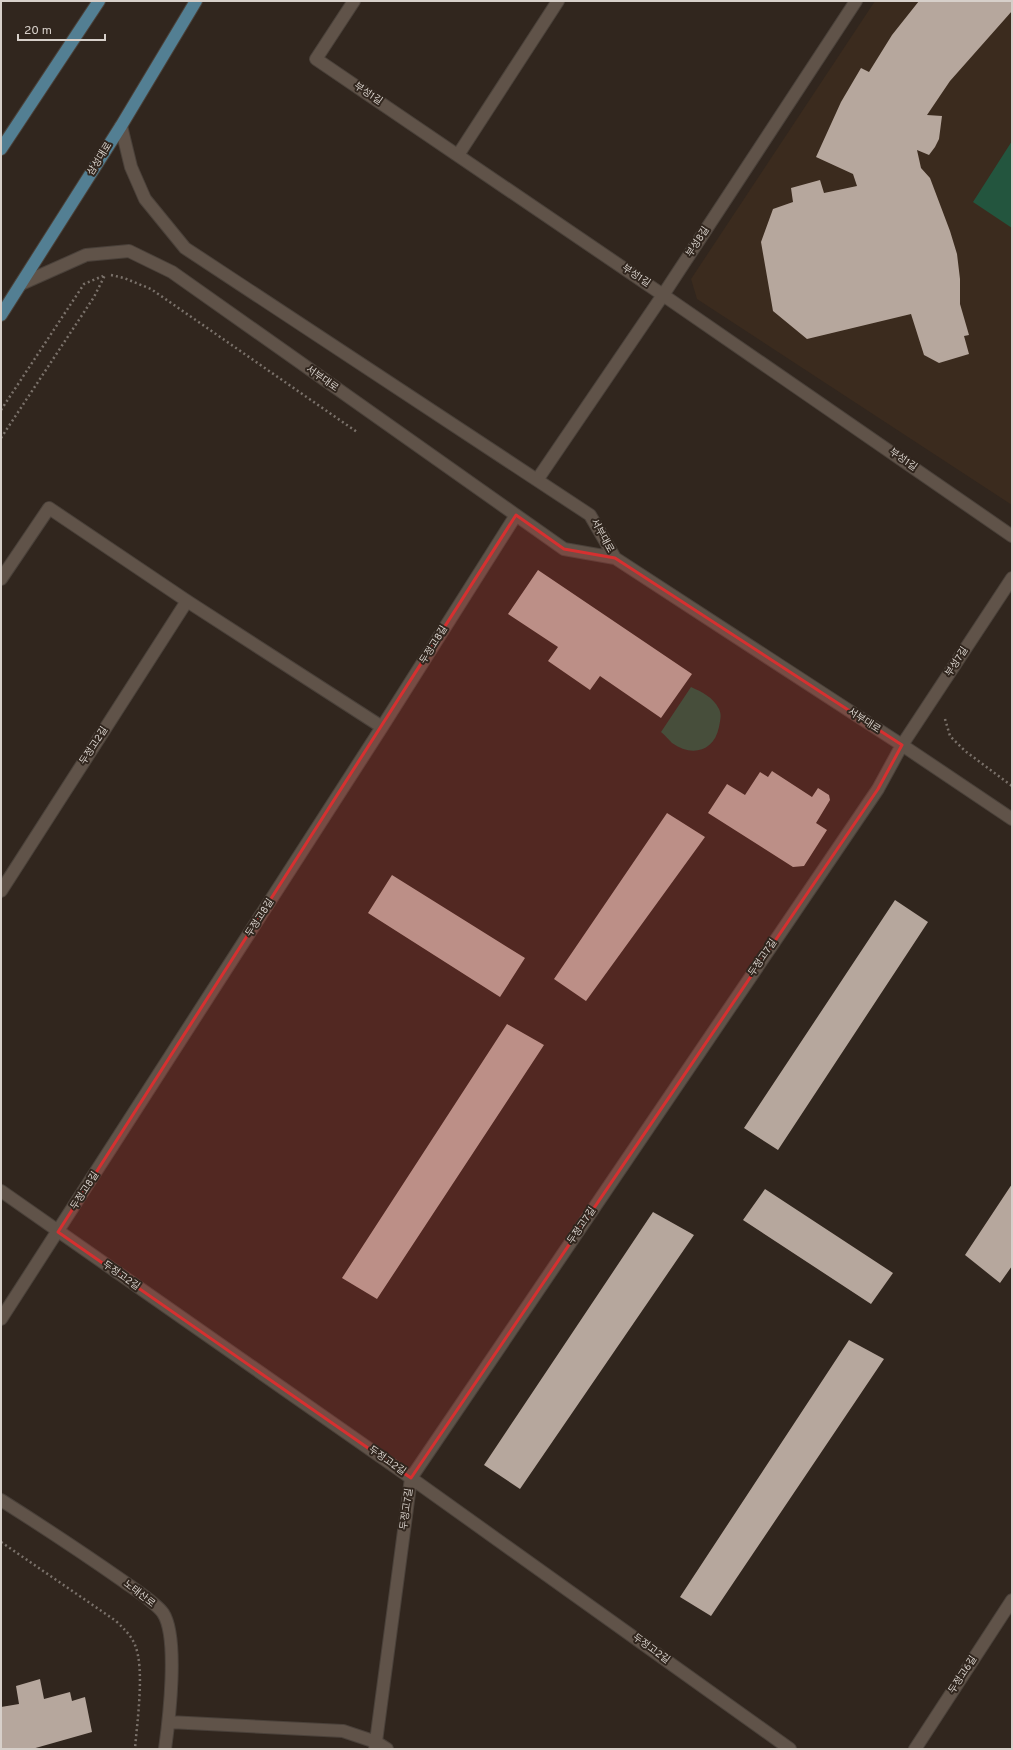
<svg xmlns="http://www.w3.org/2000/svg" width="1013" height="1750" font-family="Overpass,'Noto Sans KR',sans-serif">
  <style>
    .built { fill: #3b2b1e }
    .green { fill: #23553e }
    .building { fill: #b6a79d }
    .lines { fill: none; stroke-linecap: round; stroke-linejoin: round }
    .minor-casing { stroke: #4a413a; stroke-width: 14 }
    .major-casing { stroke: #4a413a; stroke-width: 14 }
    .path { stroke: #7a716a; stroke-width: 2.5; stroke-dasharray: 2 3; stroke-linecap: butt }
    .minor { stroke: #605349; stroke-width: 12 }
    .major { stroke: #537f93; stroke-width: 12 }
    .marked { fill: #d63030; fill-opacity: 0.2; stroke: #d63030; stroke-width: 3; stroke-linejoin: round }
    .labels { text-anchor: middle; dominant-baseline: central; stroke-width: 4; stroke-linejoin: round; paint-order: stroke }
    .street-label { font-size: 10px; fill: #d7d0ca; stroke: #31261e }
  </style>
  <rect width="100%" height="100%" fill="#31261e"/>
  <path class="built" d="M875 1H1012V505L697 299 691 279Z"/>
  <path class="green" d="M1012 141V228L973 202Z
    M691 687C702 692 713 697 719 709 722 715 720 721 719 727 714 752 691 757 672 743 668 739 665 735 661 732Z"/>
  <path class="building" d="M919 1H1012V11L950 81 927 115 942 116 939 139 935 147 929 155 917 150 921 168 930 178 950 231 957 254 960 279V304L969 335 964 336 969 354 939 363 924 355 911 314 807 339 773 311 761 242 773 209 793 202 791 188 820 180 824 193 857 186 853 174 816 157 841 102 861 68 869 72 892 35Z
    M538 570 692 674 661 718 600 676 590 690 548 661 558 647 508 614Z
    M772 771 812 797 818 788 829 795 830 800 816 823 827 830 804 866 793 867 708 813 727 784 745 795 760 772 768 777Z
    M667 813 705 837 586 1001 554 979Z
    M392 875 525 958 500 997 368 913Z
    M895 900 928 922 778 1150 744 1128Z
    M507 1024 544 1045 377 1299 342 1278Z
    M1012 1184V1266L1000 1283 965 1255Z
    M765 1189 893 1273 871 1304 743 1220Z
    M653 1212 694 1235 520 1489 484 1465Z
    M849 1340 884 1359 711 1616 680 1597Z
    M40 1679 44 1699 70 1692 72 1701 85 1697 92 1732 32 1749H1V1707L19 1704 16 1686Z"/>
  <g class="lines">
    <defs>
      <path id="minor" d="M354 1 316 59 663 295 1012 536
        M121 126 131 167 145 199 185 248 590 515 615 558
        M458 155 558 1
        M21 284 86 255 129 251 172 272 564 549 615 558 902 745 1012 819
        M537 480 663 295 856 1
        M1 579 49 508 187 601 382 727
        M1 891 187 601
        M1 1191 411 1478 790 1749
        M1 1319 382 727 516 515
        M1 1500C42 1526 83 1553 123 1581 134 1589 156 1603 163 1613 179 1637 169 1720 165 1749
        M169 1722 343 1731 376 1742 387 1749
        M375 1749 411 1478 878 789 902 745 1012 578
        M915 1749 1012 1600"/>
      <path id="major" d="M1 149 99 1
        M1 315 121 126 196 1"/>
    </defs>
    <use href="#minor" class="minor-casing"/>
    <use href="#major" class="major-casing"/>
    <path class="path" d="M111 275 124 278 151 289 357 432
      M1 410 84 284 103 276
      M1 438 94 297 105 275
      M945 719 950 736 965 751 1012 786
      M1 1542 116 1621C124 1629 131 1635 135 1645 145 1669 137 1722 135 1749"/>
    <use href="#minor" class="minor"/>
    <use href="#major" class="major"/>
  </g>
  <path class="marked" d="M516 515 564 549 615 558 902 745 878 789 411 1478 58 1232Z"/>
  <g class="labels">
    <g class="street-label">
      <text transform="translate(368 94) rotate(34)">부성1길</text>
      <text transform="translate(100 159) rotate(-58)">삼성대로</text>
      <text transform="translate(698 242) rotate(-57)">부성8길</text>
      <text transform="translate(636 276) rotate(34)">부성1길</text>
      <text transform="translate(322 379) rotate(35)">서부대로</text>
      <text transform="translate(903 460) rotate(35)">부성1길</text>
      <text transform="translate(602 536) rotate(61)">서부대로</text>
      <text transform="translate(434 645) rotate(-58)">두정고8길</text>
      <text transform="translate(957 662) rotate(-57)">부성7길</text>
      <text transform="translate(864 721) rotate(33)">서부대로</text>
      <text transform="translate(94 746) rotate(-57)">두정고2길</text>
      <text transform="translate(260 918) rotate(-57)">두정고8길</text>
      <text transform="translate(763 958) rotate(-56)">두정고7길</text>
      <text transform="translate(85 1191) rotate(-57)">두정고8길</text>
      <text transform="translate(582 1226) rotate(-56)">두정고7길</text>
      <text transform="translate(121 1276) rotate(35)">두정고2길</text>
      <text transform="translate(387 1461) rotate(35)">두정고2길</text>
      <text transform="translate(407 1509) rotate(-82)">두정고7길</text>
      <text transform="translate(139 1594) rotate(38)">노태산로</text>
      <text transform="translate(651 1649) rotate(36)">두정고2길</text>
      <text transform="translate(963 1675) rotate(-57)">두정고6길</text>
    </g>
  </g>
  <rect width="1013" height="1750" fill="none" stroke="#d7d0ca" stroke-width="4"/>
  <path d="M18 34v6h87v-6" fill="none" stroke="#d7d0ca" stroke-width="2"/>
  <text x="24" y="34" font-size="12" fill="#d7d0ca" stroke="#31261e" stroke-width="3" paint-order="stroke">20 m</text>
</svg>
